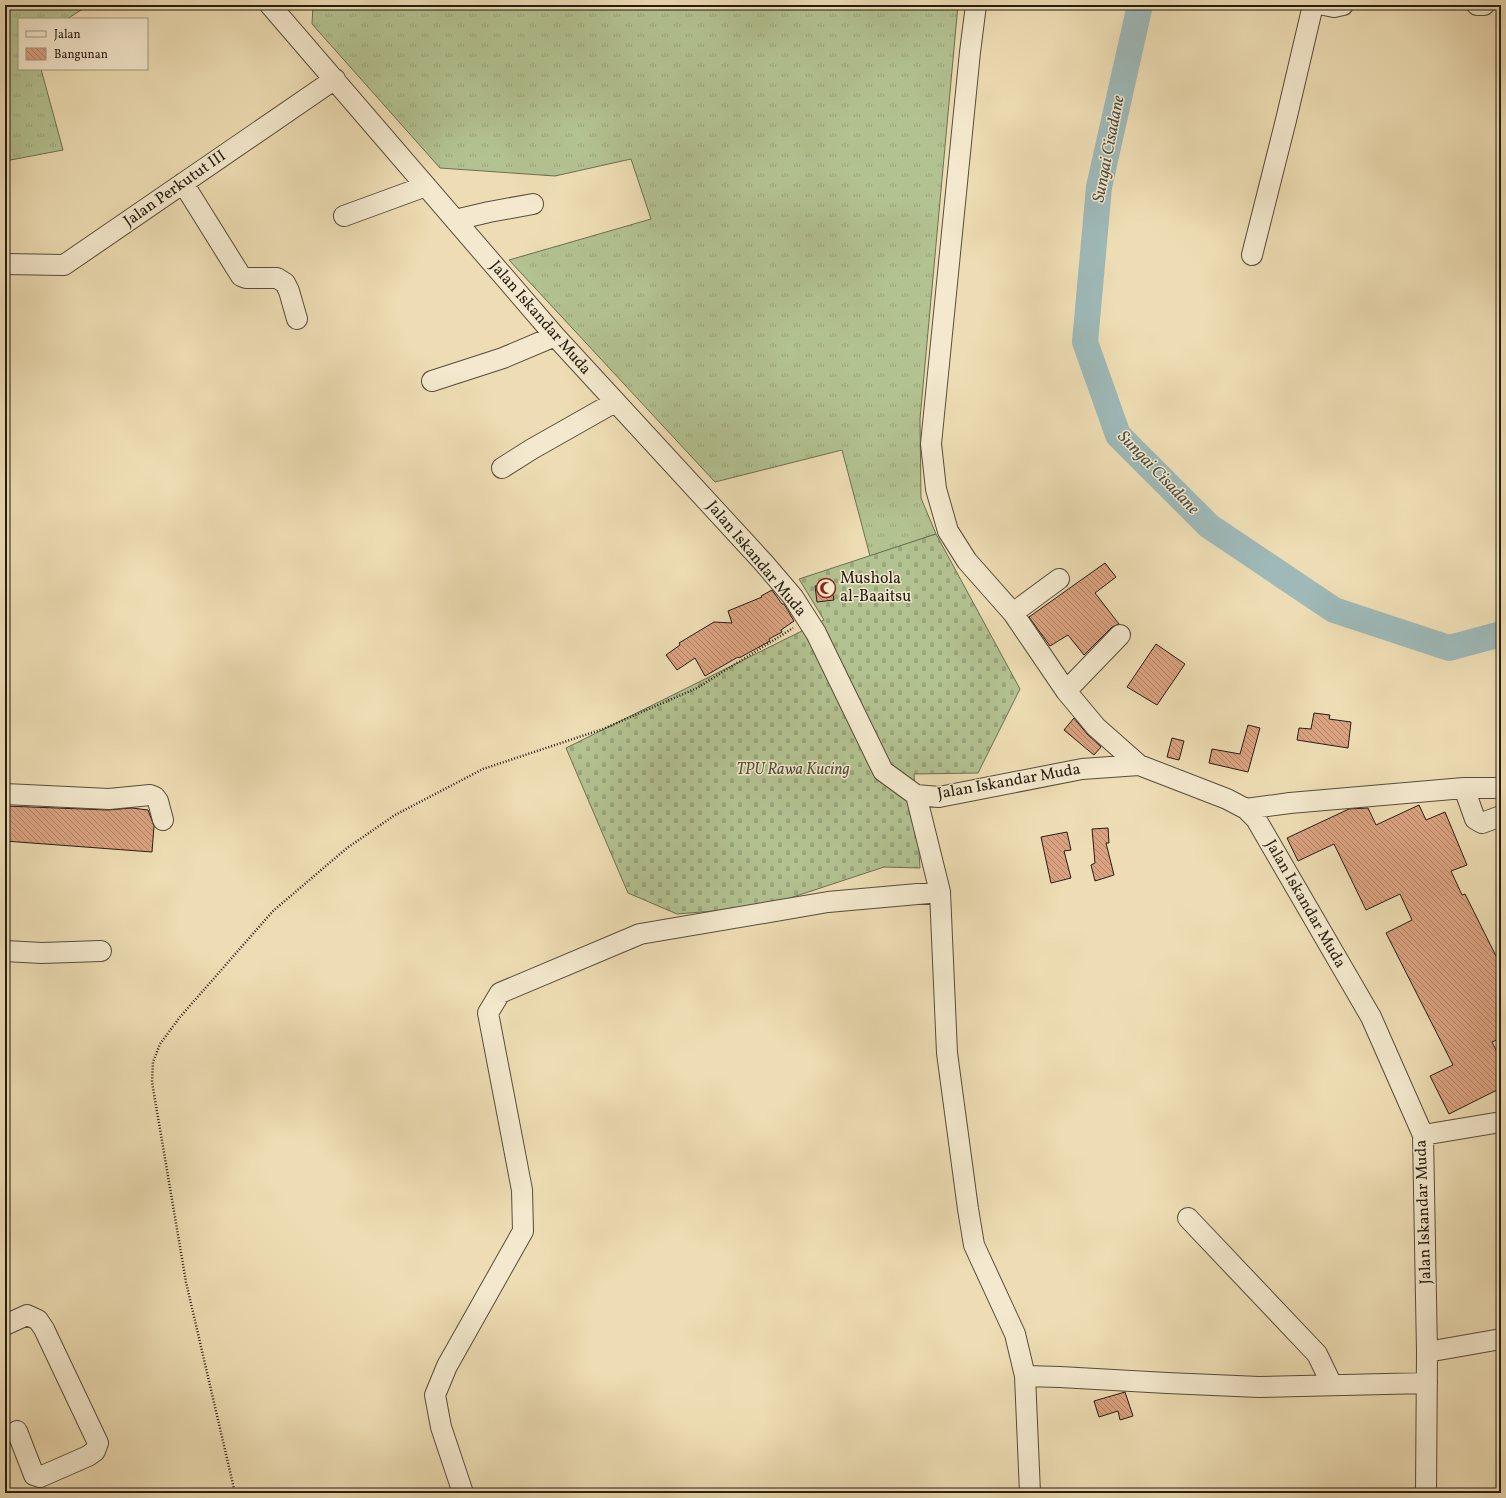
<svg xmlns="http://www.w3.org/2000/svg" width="1506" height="1498" font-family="Vollkorn,serif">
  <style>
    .grass { fill: url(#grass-tufts); stroke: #6c7052 }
    .cemetery { fill: url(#cemetery-stones); stroke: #6c7052 }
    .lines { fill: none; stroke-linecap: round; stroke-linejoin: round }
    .river { stroke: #9eb9b8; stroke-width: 26 }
    .building { fill: url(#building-back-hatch); stroke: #251d12 }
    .minor-casing { stroke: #574d3a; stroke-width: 22 }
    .path { stroke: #251d12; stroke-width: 2.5; stroke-dasharray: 1 2; stroke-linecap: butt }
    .minor { stroke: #f4e9ce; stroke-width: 20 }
    .labels { text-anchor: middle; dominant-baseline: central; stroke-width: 3; stroke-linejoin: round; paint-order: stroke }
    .street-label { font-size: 16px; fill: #251d12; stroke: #f4e9ce }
    .poi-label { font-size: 16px; fill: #251d12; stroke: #f4e9ce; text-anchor: start }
    .park-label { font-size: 16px; font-style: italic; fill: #504f38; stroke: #f4e9ce }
    .water-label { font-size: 17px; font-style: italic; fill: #494c44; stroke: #f4e9ce }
  </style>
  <defs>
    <pattern id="grass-tufts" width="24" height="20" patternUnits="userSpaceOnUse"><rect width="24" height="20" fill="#b3c291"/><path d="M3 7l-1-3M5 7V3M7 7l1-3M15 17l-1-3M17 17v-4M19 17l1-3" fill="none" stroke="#9aa67c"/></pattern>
    <pattern id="cemetery-stones" width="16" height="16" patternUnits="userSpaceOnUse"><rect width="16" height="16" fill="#b3c291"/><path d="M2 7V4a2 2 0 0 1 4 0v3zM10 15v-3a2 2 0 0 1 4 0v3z" fill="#9aa67c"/></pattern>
    <pattern id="building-back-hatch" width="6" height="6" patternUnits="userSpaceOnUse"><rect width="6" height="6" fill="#dba281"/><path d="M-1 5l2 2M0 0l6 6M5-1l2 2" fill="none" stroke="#b18368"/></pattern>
  </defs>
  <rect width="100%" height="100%" fill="#eeddb4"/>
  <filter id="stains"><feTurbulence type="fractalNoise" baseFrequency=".005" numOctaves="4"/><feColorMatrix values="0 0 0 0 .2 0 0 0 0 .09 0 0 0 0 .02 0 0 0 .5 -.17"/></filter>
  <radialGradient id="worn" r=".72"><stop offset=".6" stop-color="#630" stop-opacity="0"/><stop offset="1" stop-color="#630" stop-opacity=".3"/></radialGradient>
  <path class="grass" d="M5 5H89L67 19H19V69H41L63 150 5 161Z
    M313 5H958L920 419 921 498 936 534 870 556 842 450 715 482 509 260 651 219 631 159 555 176 440 168 312 24Z"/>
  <path class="cemetery" d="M936 534 1020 689 978 773 914 774 920 868 884 867 763 907 677 914 628 893 566 748 824 620 799 579Z"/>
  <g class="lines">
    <path class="river" d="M1140 5 1099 187 1085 342 1118 435 1209 526 1334 610 1449 648 1501 634"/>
  </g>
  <path class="building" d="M1105 563 1116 577 1095 593 1119 624 1112 627 1084 655 1068 635 1050 646 1029 617Z
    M831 584 834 600 817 602 815 586Z
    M772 590 782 604H784L794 621 781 630 782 632 769 639 770 641 739 658 738 657 705 676 695 658 677 670 666 655 680 645 679 643 714 622 732 623 728 611 762 597 761 596Z
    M1156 644 1185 664 1157 705 1127 687Z
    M1314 713 1330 715 1329 719 1351 722 1348 748 1297 740 1299 728 1311 729Z
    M1074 718 1087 734 1101 747 1094 755 1064 730Z
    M1248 725 1260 728 1248 772 1209 763 1212 749 1240 754Z
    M1172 738 1184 741 1179 760 1167 757Z
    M1419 805 1426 820 1445 812 1467 865 1451 871 1462 895 1465 894 1501 966V1038L1492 1042 1501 1060V1088L1449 1114 1430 1076 1453 1065 1386 933 1412 920 1400 894 1366 910 1334 844 1298 861 1287 838 1349 809 1368 808 1376 825Z
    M5 806 108 810 132 808 148 810 154 826 152 852 5 841Z
    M1108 828 1109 843H1106L1114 875 1095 881 1091 865 1095 863 1092 829Z
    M1067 832 1071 850 1064 851 1071 878 1051 883 1041 837Z
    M1125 1392 1133 1416 1120 1420 1118 1411 1099 1417 1094 1401Z"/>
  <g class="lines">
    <defs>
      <path id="minor" d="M270 5 555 336 763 562 793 597 816 633 883 771 916 795 939 797 1082 769 1139 765 1227 799 1246 809 1256 819 1371 1017 1423 1135 1427 1352 1426 1493
        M976 5 970 52 931 444 936 489 948 531 967 561 1013 613 1066 691 1096 727 1139 765
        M1324 5 1334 7 1343 5
        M1477 5H1484
        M183 183 241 276 246 278H277L285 283 289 291 297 319
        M344 216 426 186
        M455 220 489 212 533 204
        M1252 255 1286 120 1313 5
        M5 264 64 265 335 79
        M432 381 503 358 555 336
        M502 468 532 449 615 402
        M1013 613 1059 579
        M1066 691 1120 635
        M1464 788 1475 819 1482 823 1501 816
        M5 794 109 799 150 795 155 797 158 801 163 820
        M916 795 940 892 947 1053 968 1209 974 1245 1015 1334 1025 1376 1030 1493
        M1246 809 1290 803 1464 788H1501
        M5 951 42 953 101 951
        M1423 1135 1501 1122
        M1188 1218 1317 1354 1332 1385
        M5 1325 27 1315 38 1320 44 1329 98 1443 95 1451 88 1456 40 1477 34 1475 17 1431
        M1427 1352 1501 1339
        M1025 1376 1060 1377 1167 1383 1259 1387 1427 1383
        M463 1493 441 1427 435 1395 447 1366 523 1231 522 1190 488 1013 500 993 640 934 828 902 940 892"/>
    </defs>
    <use href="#minor" class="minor-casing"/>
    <path class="path" d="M235 1493 186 1282 152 1082 153 1062 160 1044 180 1017 273 911 347 848 395 815 483 769 603 729 697 688 793 628"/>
    <use href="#minor" class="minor"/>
  </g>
  <defs>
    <symbol id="mosque-ring" viewBox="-11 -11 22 22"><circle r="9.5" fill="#f4e9ce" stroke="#8f2418" stroke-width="1.5"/><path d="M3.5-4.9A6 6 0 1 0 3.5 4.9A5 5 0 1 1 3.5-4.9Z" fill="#8f2418"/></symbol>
  </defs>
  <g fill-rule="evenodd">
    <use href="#mosque-ring" x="815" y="577" width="22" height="22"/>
  </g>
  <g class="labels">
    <g class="street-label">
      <text transform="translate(175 189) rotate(-35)">Jalan Perkutut III</text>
      <text transform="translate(540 318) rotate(49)">Jalan Iskandar Muda</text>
      <text transform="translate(756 559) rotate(50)">Jalan Iskandar Muda</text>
      <text transform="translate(1009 782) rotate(-10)">Jalan Iskandar Muda</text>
      <text transform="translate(1305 904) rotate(60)">Jalan Iskandar Muda</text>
      <text transform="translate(1424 1212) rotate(-92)">Jalan Iskandar Muda</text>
    </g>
    <g class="poi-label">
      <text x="840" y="579">Mushola<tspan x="840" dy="18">al-Baaitsu</tspan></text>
    </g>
    <g class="park-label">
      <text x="793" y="770">TPU Rawa Kucing</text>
    </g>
    <g class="water-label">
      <text transform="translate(1109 149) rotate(-79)">Sungai Cisadane</text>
      <text transform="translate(1158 473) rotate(46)">Sungai Cisadane</text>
    </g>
  </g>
  <rect width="1506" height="1498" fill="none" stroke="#eeddb4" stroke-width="20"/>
  <rect x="6" y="6" width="1494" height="1486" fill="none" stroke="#251d12" stroke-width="2"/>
  <rect x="10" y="10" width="1486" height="1478" fill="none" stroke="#251d12"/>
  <rect x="18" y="18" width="130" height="52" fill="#f4e9ce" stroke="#a19783"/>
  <rect x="26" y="31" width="20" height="6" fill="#f4e9ce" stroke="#a19783"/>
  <text x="54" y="38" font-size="12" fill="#251d12">Jalan</text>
  <rect x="26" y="48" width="20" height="12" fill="url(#building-back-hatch)" stroke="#a19783"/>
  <text x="54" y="58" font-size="12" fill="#251d12">Bangunan</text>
  <rect width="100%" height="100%" filter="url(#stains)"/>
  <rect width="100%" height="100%" fill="url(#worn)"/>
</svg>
